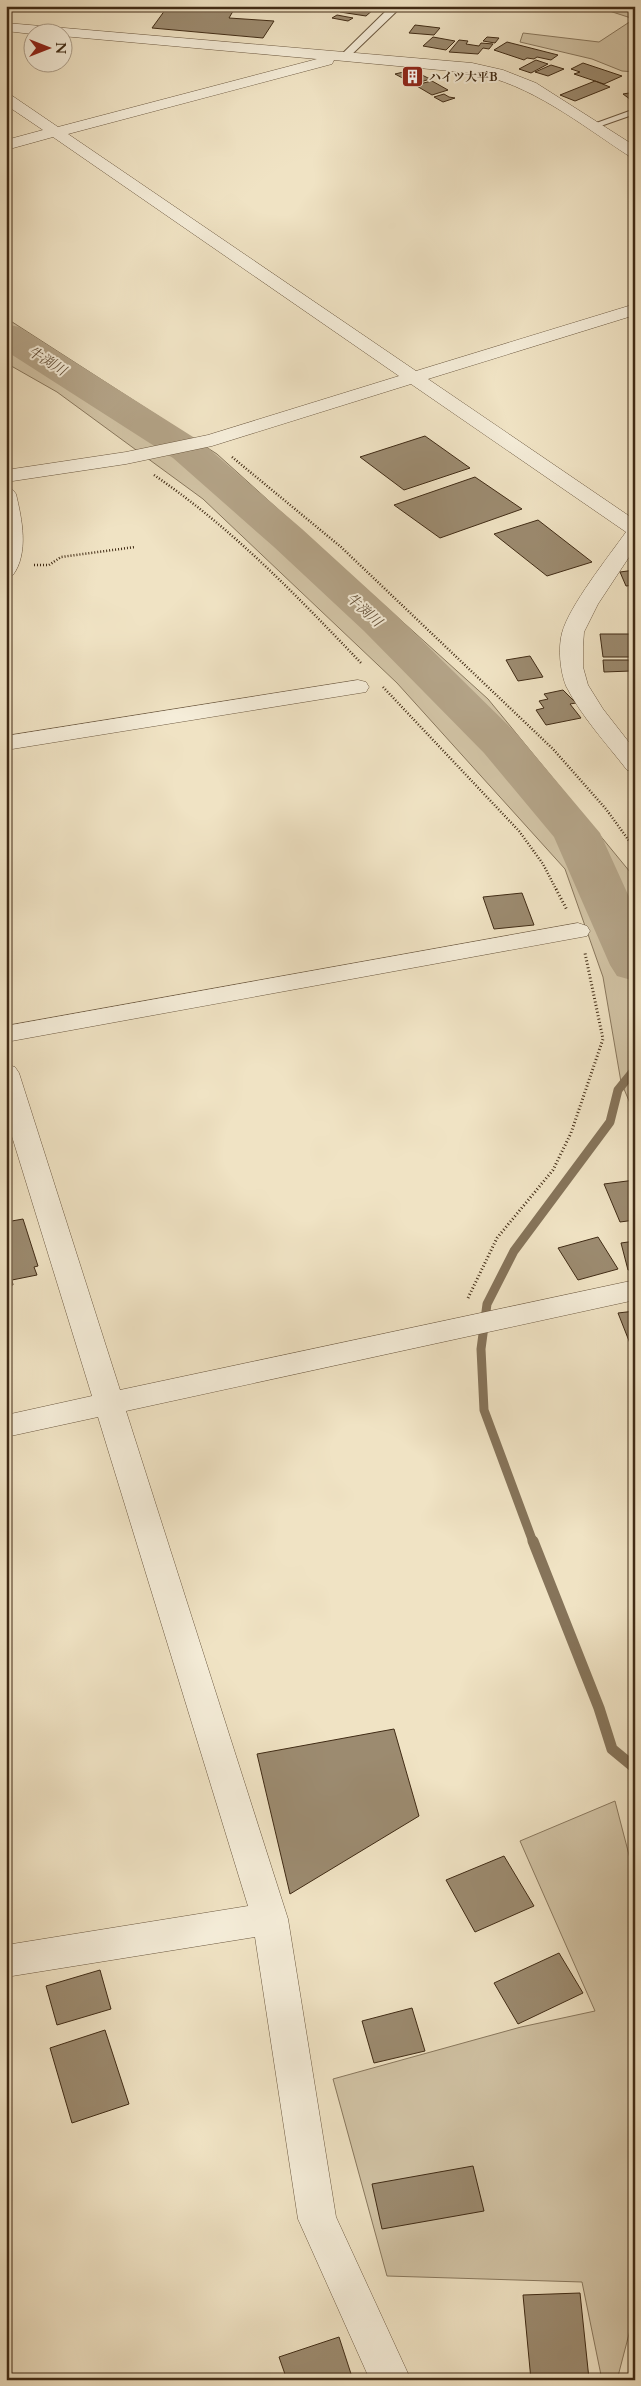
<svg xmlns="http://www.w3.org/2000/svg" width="641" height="2386" font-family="Cardo,'Noto Serif JP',serif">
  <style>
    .green { fill: #d2c4a6; stroke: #89785e }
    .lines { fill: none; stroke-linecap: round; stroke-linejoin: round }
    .stream-far1 { stroke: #86745a; stroke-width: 9 }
    .stream { stroke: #86745a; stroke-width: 11 }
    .river { fill: #b4a488; fill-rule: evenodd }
    .building { fill: #9c8b70; stroke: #402b15 }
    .lane-casing { stroke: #6c5941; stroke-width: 2 }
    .street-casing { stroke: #6c5941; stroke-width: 1 }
    .path-far1 { stroke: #402b15; stroke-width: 2.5; stroke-dasharray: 1 2; stroke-linecap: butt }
    .path { stroke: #402b15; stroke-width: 3; stroke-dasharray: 1 2.5; stroke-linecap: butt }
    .lane { fill: #f5edd9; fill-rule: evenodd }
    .street { fill: #f5edd9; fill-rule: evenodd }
    .labels { text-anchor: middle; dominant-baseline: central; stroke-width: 4; stroke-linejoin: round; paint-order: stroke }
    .far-poi-label { font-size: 12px; font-weight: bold; fill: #402b15; stroke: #f5edd9; text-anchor: start }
    .far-water-label { font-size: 14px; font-style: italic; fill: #634f38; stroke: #f5edd9 }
  </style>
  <rect width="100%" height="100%" fill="#f0e3c4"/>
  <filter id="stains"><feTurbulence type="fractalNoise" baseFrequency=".004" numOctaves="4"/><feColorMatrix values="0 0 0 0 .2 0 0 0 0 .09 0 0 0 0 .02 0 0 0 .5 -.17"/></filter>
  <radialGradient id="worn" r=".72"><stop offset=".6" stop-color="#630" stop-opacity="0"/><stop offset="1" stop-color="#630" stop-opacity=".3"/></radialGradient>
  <path class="green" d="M594 6H635V72L622 71 592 59 520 42 523 33 599 42 634 19Z
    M6 318 217 454 488 699 635 878V1115L621 1082 603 977 565 869 397 683 203 499 57 392 6 363Z
    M615 1801 635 1878V2311L617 2380H602L582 2282 387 2276 333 2079 521 2027 595 2011 520 1841Z"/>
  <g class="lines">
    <path class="stream-far1" d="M533 1542 484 1410 481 1349 487 1304 514 1251 610 1122 618 1090 635 1069"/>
    <path class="stream" d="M533 1541 599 1708 612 1749 635 1768"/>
    <path class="river" d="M6 324 19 327 201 442 302 529 394 613 516 733 600 833 635 910V981L617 976 610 965 554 837 484 753 364 631 274 547 173 458 6 351Z"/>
  </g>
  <path class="building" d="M168 6H236L229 18 274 21 263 38 152 28Z
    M347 6H358L374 9 366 16 340 12Z
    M337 15 353 18 348 21 332 18Z
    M415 25 440 28 434 35 409 33Z
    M433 37 455 41 446 50 423 46Z
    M487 37 499 38 495 43 483 41Z
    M459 40 468 41 466 44 479 46 481 43 493 44 489 49 483 48 478 54 449 52Z
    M507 42 558 55 551 60 537 57 534 59 527 58 524 60 494 50Z
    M536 60 548 64 531 73 519 69Z
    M583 63 622 76 604 84 574 74 580 72 571 69Z
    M551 65 564 69 548 76 535 72Z
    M412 70 430 79 414 84 395 74Z
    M432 81 448 90 432 95 415 85Z
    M595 81 610 87 575 101 560 95Z
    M635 92V103L623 94Z
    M444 94 449 97 455 98 443 102 434 97Z
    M425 436 470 468 404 490 360 457Z
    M475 477 522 509 440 538 394 505Z
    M538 520 592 562 547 576 494 534Z
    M635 570V585L626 586 620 572Z
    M600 634H635V657H603Z
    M530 656 543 677 518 681 506 660Z
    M603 660H629L631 671 604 672Z
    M563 690 576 703 570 704 581 718 546 725 536 710 544 708 539 701 548 699 544 694Z
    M522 893 534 925 494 929 483 897Z
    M635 1180V1220L620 1222 604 1184Z
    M23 1219 38 1266 34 1267 37 1275 12 1280 13 1285 6 1286V1222Z
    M598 1237 618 1269 578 1280 558 1248Z
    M635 1241V1269L628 1270 621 1243Z
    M635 1311V1351H633L618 1313Z
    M394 1729 419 1816 290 1894 257 1754Z
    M504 1856 534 1906 475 1932 446 1880Z
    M559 1953 583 1993 518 2024 494 1983Z
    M100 1970 111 2009 57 2025 46 1986Z
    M412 2008 425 2051 374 2063 362 2021Z
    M105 2030 129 2104 72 2123 50 2048Z
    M473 2166 484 2211 382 2229 372 2184Z
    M580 2293 589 2379 531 2380 523 2295Z
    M339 2337 353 2380H287L279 2357Z"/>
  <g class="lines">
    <defs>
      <path id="lane" d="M391 6H399V9L348 58H342V54Z
        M635 109V114L595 128 588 126Z"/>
      <path id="street" d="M6 23 472 63 503 70 536 83 635 146V158L629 156C580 124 531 84 472 73L334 60 332 64 68 134 416 371 635 304V315L428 379 635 520V548L598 604 584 632 583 646V667L588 685 603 709 635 750V772L627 770C606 743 581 716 566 686 560 671 558 648 562 633 569 606 609 556 626 532L411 384 212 446 126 464 6 482V470L126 452 208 435 399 376 53 137 6 150V140L43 130 6 105V93L11 95 58 127 317 59 62 36V32L32 34 6 31Z
        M6 488 13 490 16 494C22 519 29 553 13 575L6 577Z
        M358 680 366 682 369 687 366 692 6 750V736Z
        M578 923 587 926 590 931 587 936 6 1042V1026Z
        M6 1064 15 1067 19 1073 120 1390 635 1280V1300L126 1411 288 1919 336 2217 411 2380H370L298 2219 255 1937 6 1977V1945L248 1906 98 1417 6 1437V1415L92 1396 6 1117Z"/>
    </defs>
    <use href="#lane" class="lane-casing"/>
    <use href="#street" class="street-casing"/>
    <path class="path-far1" d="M232 457 341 547 553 749 606 809 635 849
      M154 475C232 528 297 596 362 664
      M34 565H49L61 557 135 547
      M383 687 519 831 543 864 557 891"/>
    <path class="path" d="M556 889 567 910
      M468 1298 497 1238 553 1170 571 1133 603 1039 585 953"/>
    <use href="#lane" class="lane"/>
    <use href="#street" class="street"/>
  </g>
  <defs>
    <symbol id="building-square" viewBox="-11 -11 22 22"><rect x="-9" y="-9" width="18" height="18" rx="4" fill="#8f2418" stroke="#f5edd9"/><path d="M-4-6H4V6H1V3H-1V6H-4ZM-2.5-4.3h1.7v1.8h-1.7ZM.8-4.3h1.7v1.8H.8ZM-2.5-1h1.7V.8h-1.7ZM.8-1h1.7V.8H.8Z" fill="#fff"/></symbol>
  </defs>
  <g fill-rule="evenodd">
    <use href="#building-square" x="400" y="64" width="25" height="25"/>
  </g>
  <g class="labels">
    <g class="far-poi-label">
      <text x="429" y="77">ハイツ大平B</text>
    </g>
    <g class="far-water-label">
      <text transform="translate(47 361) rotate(32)">牛渕川</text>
      <text transform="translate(364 610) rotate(42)">牛渕川</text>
    </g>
  </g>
  <rect width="641" height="2386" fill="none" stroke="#f0e3c4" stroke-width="25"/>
  <rect x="8" y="8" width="626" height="2371" fill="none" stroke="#402b15" stroke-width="2.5"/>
  <rect x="12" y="12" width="616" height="2361" fill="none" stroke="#402b15"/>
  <g transform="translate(48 48) rotate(90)"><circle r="24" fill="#f5edd9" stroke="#ad9f8b"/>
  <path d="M0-4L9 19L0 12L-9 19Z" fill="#8f2418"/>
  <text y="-8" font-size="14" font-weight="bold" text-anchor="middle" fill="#402b15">N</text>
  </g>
  <rect width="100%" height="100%" filter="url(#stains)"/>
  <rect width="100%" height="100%" fill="url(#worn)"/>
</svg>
